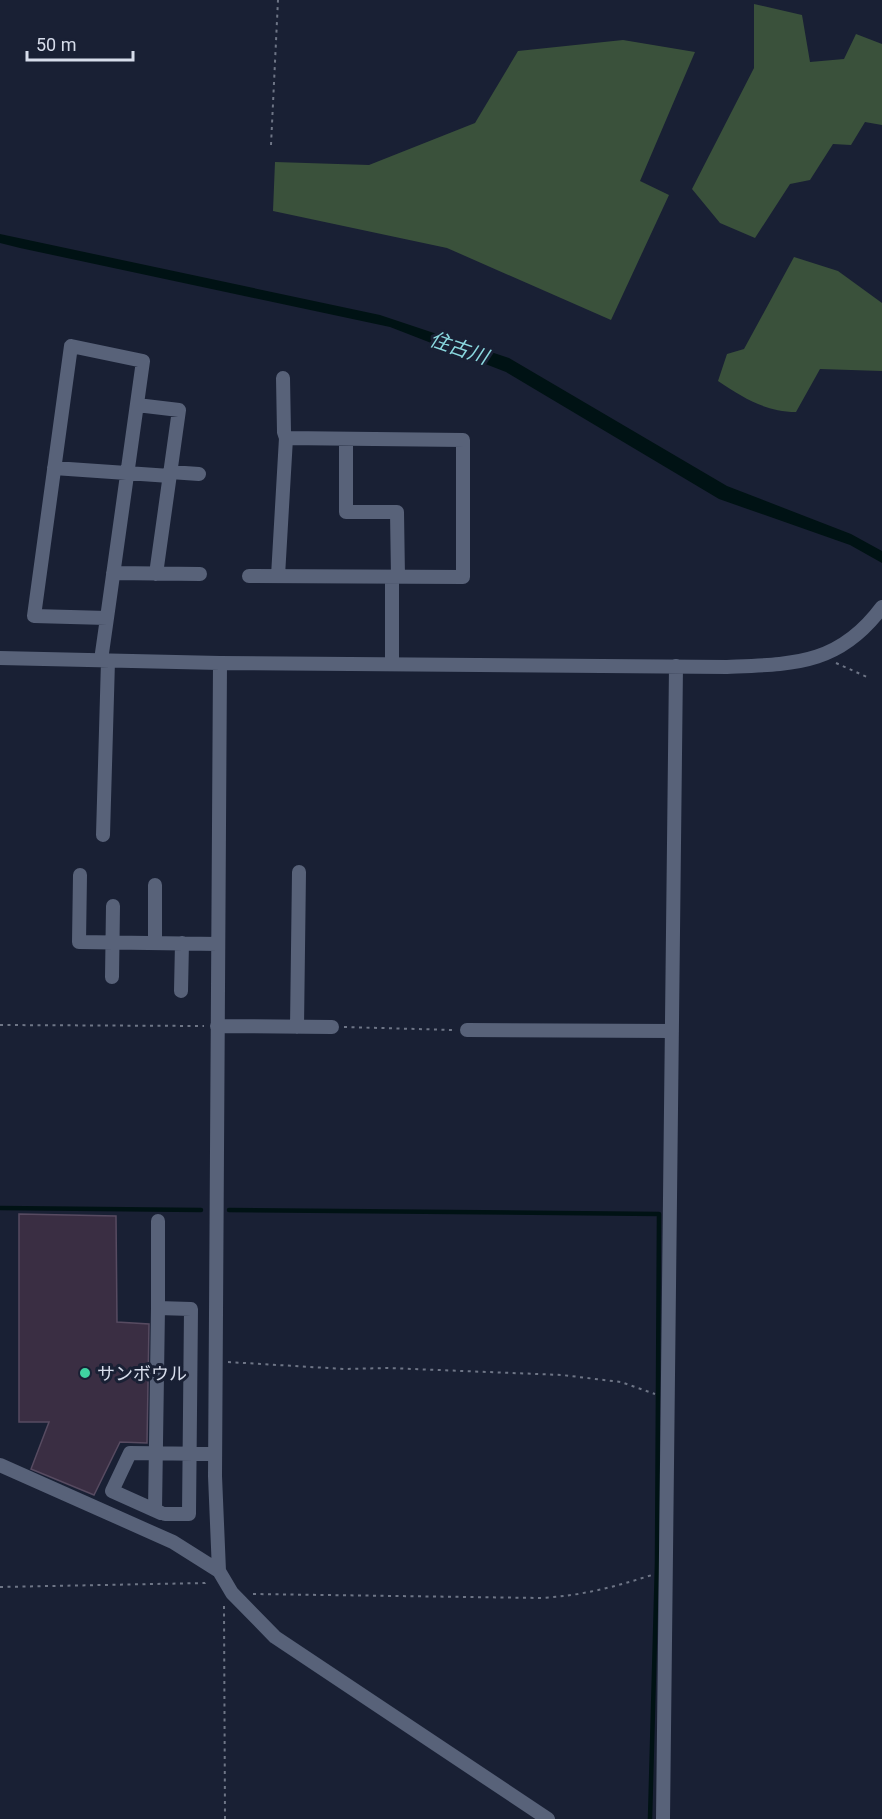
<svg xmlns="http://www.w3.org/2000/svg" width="882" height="1819" font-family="Roboto,'Noto Sans JP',sans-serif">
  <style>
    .forest { fill: #3a513b }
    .water { fill: #001214 }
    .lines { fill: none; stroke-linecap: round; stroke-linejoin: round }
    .stream { stroke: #001214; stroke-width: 4.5 }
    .building { fill: #3a2e43; stroke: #574b61; stroke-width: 1.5 }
    .path { stroke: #6e7586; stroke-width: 2; stroke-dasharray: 3 4.5; stroke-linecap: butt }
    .minor { stroke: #586279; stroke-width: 14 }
    .poi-dot { fill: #3fd4a2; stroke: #192034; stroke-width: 2 }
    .labels { text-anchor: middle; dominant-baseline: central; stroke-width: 6; stroke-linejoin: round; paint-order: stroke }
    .poi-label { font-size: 18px; fill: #d6dcea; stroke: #192034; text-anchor: start }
    .water-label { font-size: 20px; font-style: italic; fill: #8bd9e0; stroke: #192034 }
  </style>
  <rect width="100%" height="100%" fill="#192034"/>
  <path class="forest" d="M754 4 802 15 810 62 844 59 856 34 882 44V125L865 122 851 145 833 144 810 180 790 184 755 238 720 223 692 189 754 68Z
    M623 40 695 52 640 181 669 195 611 320 447 248 273 211 275 162 369 165 475 123 518 51Z
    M794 257 838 271 882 303V371L820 369 796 412C763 411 744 398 718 381L727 354 744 349Z"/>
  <path class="water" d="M0 234 380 315 509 358 727 486 851 534 882 551V563L850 545 719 499 506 372 390 327 20 248 0 243Z"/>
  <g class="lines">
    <path class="stream" d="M0 1208 201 1210
      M229 1210 659 1214 657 1563 650 1819"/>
  </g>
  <path class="building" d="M19 1214 116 1216 117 1322 149 1324 147 1443 120 1442 94 1495 31 1469 49 1422H19Z"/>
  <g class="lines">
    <path class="path" d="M271 145 278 0
      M836 663 867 677
      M0 1025 204 1026
      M344 1027 452 1030
      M228 1362 344 1369 388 1368 562 1375 621 1382 655 1394
      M0 1587 205 1583 209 1580
      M253 1594 540 1598C581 1596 614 1587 652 1575
      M224 1606 225 1819"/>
    <path class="minor" d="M71 346 143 361 107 618 34 616Z
      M283 378 284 432 286 438
      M137 405 179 410 156 574
      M346 439V512H397L398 577
      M54 468 170 476
      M170 472 199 474
      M113 573 200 574
      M249 576 463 577V440L286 438 278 576
      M0 658 220 663 727 667C794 664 839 665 882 607
      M101 660 107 618
      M220 663 215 1476 219 1571 232 1593 275 1637 548 1819
      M392 663V577
      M103 835 108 661
      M80 875 79 942 218 944
      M155 943V885
      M112 977 113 906
      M181 991 182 943
      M217 1026 332 1027
      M297 1027 299 872
      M467 1030 672 1031
      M158 1221V1308L191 1309 189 1514H165
      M0 1465 173 1542 219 1571
      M155 1510 158 1308
      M161 1513 112 1491 130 1453 215 1454
      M663 1819 676 666"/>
  </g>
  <circle class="poi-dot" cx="85" cy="1373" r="6"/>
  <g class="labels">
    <g class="poi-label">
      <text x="97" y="1373">サンボウル</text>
    </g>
    <g class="water-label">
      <text transform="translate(459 348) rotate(19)">住古川</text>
    </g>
  </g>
  <path d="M27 51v9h106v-9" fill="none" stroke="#d6dcea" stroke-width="3"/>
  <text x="36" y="51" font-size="18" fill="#d6dcea" stroke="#192034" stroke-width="4.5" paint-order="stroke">50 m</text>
</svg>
